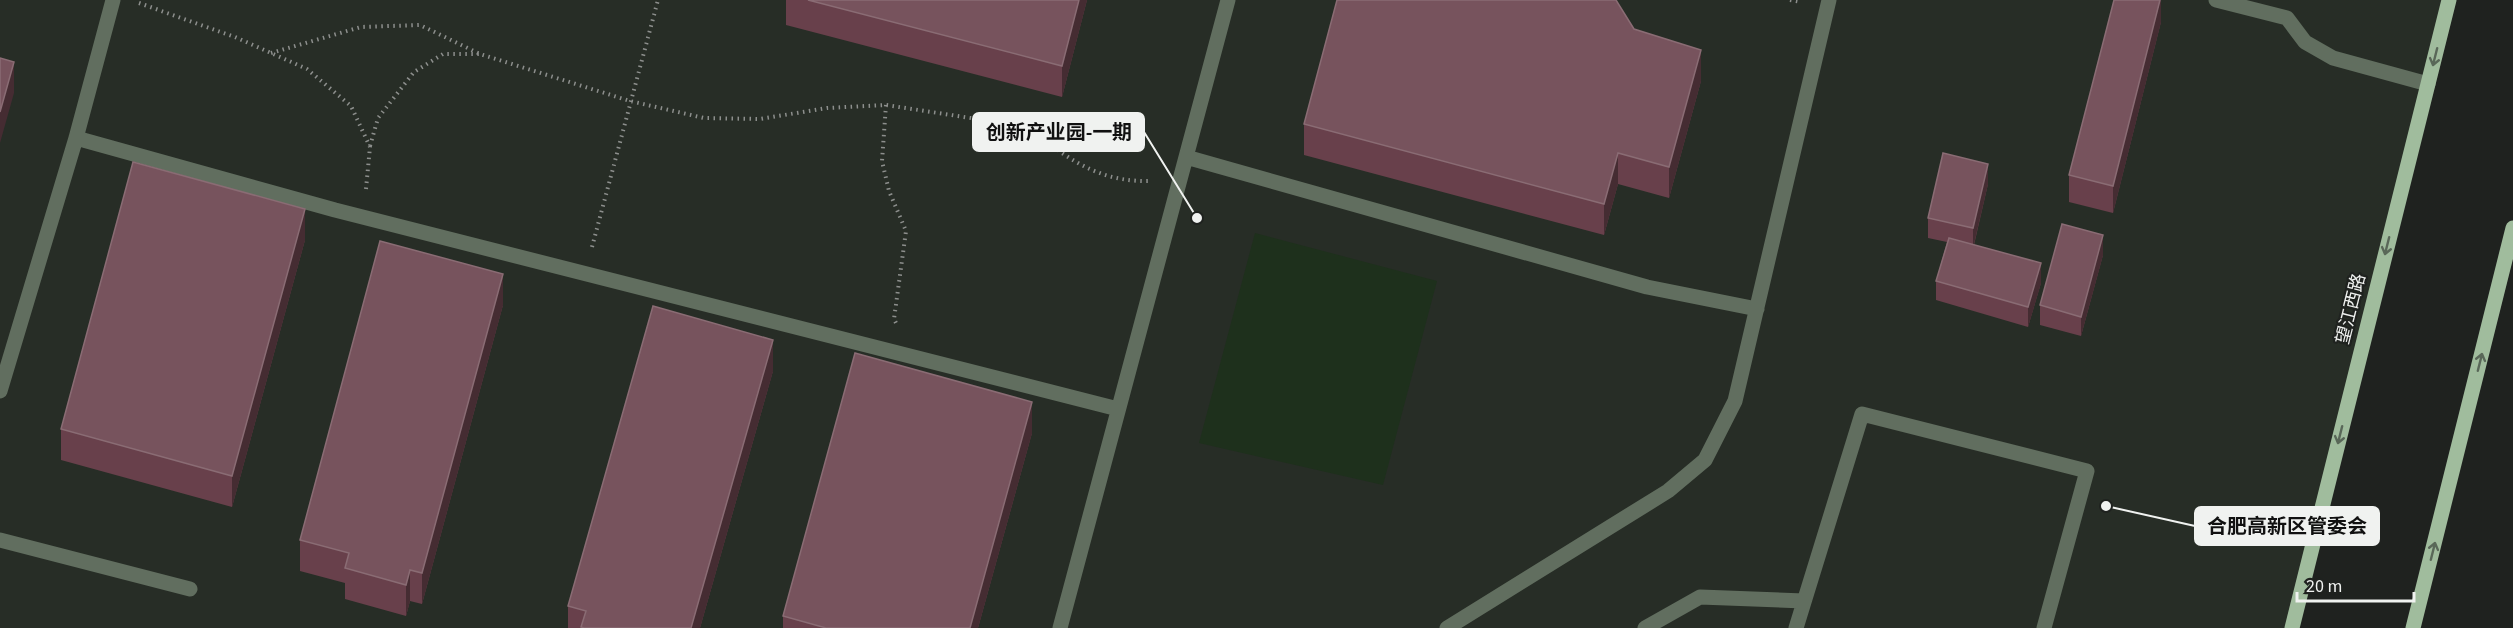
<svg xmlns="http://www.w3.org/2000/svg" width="2513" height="628" font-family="'Source Sans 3','Noto Sans SC',sans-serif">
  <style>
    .built { fill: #272d26 }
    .grass { fill: #1e301c }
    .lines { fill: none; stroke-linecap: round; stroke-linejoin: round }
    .path { stroke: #8d8f8d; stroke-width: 4; stroke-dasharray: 1.5 4.5; stroke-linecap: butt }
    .lane { stroke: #616e5f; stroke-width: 15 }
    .primary { stroke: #a0bc9d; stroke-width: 15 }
    .wall { fill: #68404b }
    .shaded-wall { fill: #452c32 }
    .building { fill: #77535d; stroke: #8a6c74; stroke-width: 1.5 }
    .oneway { stroke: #596758 }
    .labels { text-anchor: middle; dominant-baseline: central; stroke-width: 4.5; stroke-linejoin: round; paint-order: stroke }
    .street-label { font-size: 18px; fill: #f0f2f0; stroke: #1f221f }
    .leader { fill: none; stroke: #f0f2f0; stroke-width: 2 }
    .callout-dot { fill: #f0f2f0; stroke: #1f221f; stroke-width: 2 }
    .callout { fill: #f0f2f0; stroke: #f0f2f0; stroke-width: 2 }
    .callout-label { font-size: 20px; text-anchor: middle; font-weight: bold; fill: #111 }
  </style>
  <rect width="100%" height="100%" fill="#1f221f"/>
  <path class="built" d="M0 0H2449L2292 628H0Z"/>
  <path class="grass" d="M1255 233 1437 281 1383 485 1199 443Z"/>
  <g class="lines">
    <path class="path" d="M1790 0 1801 2
      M139 3 235 37 307 69 351 106 370 147 366 189
      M271 53 361 27 420 25 480 54 630 101 704 118 760 119 827 108 886 105 1016 125C1040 131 1037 134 1055 148 1085 170 1113 182 1150 181
      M886 105 882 161 889 191 906 231 894 319 896 323
      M370 146 378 118 414 72 443 54H479
      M592 247 658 0"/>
    <path class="lane" d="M2216 0 2287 18 2305 42 2333 58 2428 84
      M76 138 335 210 1118 409
      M1186 157 1647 287 1757 309
      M0 391 76 138 113 0
      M0 540 190 589
      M1060 628 1228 0
      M1447 628 1668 491 1705 460 1735 401 1829 0
      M1645 628 1700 597 1804 601
      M1796 628 1862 414 2087 471 2044 628"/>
    <path class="primary" d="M2292 628 2449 0
      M2413 628 2513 228"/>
  </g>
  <path class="wall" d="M786 0H1087L1062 97 786 25Z
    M2161 0V22L2113 213 2069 202V175Z
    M1634 29 1701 81 1669 198 1618 184 1604 235 1304 155V124Z
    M1988 184 1974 245 2041 283 2028 327 1936 300V281L1947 242 1928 238V218Z
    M305 240 232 507 61 460V429Z
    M2103 255 2081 336 2040 325V305Z
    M503 305 422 604 410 601 406 616 345 599V583L300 571V540Z
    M773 371 700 628H568V606Z
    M1032 433 978 628H783V616Z"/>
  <path class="shaded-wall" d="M1079 0H1087L1062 97V66Z
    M2160 0H2161V22L2113 213V186Z
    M1701 50V81L1669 198V167Z
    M14 62V93L0 143V112Z
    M1618 153V184L1604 235V204Z
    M1988 164V184L1973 248V228Z
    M305 209V240L232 507V476Z
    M2103 235V255L2081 336V317Z
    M2041 263V283L2028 327V307Z
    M503 274V305L422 604V573Z
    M773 340V371L700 628H691Z
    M1032 402V433L978 628H970Z
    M410 570V601L406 616V585Z"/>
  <path class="building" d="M808 0H1079L1062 66Z
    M1337 0H1616L1634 29 1701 50 1669 167 1618 153 1604 204 1304 124Z
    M2114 0H2160L2113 186 2069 175Z
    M0 58 14 62 0 112Z
    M1943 153 1988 164 1973 228 1928 218Z
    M133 162 305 209 232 476 61 429Z
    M2062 224 2103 235 2081 317 2040 305Z
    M1949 238 2041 263 2028 307 1936 281Z
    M380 241 503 274 422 573 410 570 406 585 345 568 349 553 300 540Z
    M653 306 773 340 691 628H584L581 627 586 611 568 606Z
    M855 353 1032 402 970 628H826L783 616Z"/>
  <defs><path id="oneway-shaft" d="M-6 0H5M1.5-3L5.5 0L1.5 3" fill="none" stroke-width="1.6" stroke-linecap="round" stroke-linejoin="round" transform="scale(1.5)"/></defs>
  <g class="oneway">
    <use href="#oneway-shaft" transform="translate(2435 57) rotate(104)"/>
    <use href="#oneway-shaft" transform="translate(2387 246) rotate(104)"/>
    <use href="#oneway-shaft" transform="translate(2480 362) rotate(-76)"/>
    <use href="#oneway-shaft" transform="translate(2340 435) rotate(104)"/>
    <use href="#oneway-shaft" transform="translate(2433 551) rotate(-76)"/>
  </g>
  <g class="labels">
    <g class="street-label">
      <text transform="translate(2351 309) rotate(-76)">望江西路</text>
    </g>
  </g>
  <path class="leader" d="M1197 218L1144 132M2106 506L2195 526"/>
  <g class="callout-dot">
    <circle cx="1197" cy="218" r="6"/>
    <circle cx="2106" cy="506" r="6"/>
  </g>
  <g class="callout">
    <rect x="973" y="113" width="171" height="38" rx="6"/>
    <rect x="2195" y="507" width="184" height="38" rx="6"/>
  </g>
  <g class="callout-label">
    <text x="1059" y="139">创新产业园-一期</text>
    <text x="2287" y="533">合肥高新区管委会</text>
  </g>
  <path d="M2297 592v9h117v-9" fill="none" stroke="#f0f2f0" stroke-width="3"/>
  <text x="2306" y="592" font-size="18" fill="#f0f2f0" stroke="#1f221f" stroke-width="4.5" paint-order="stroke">20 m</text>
</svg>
